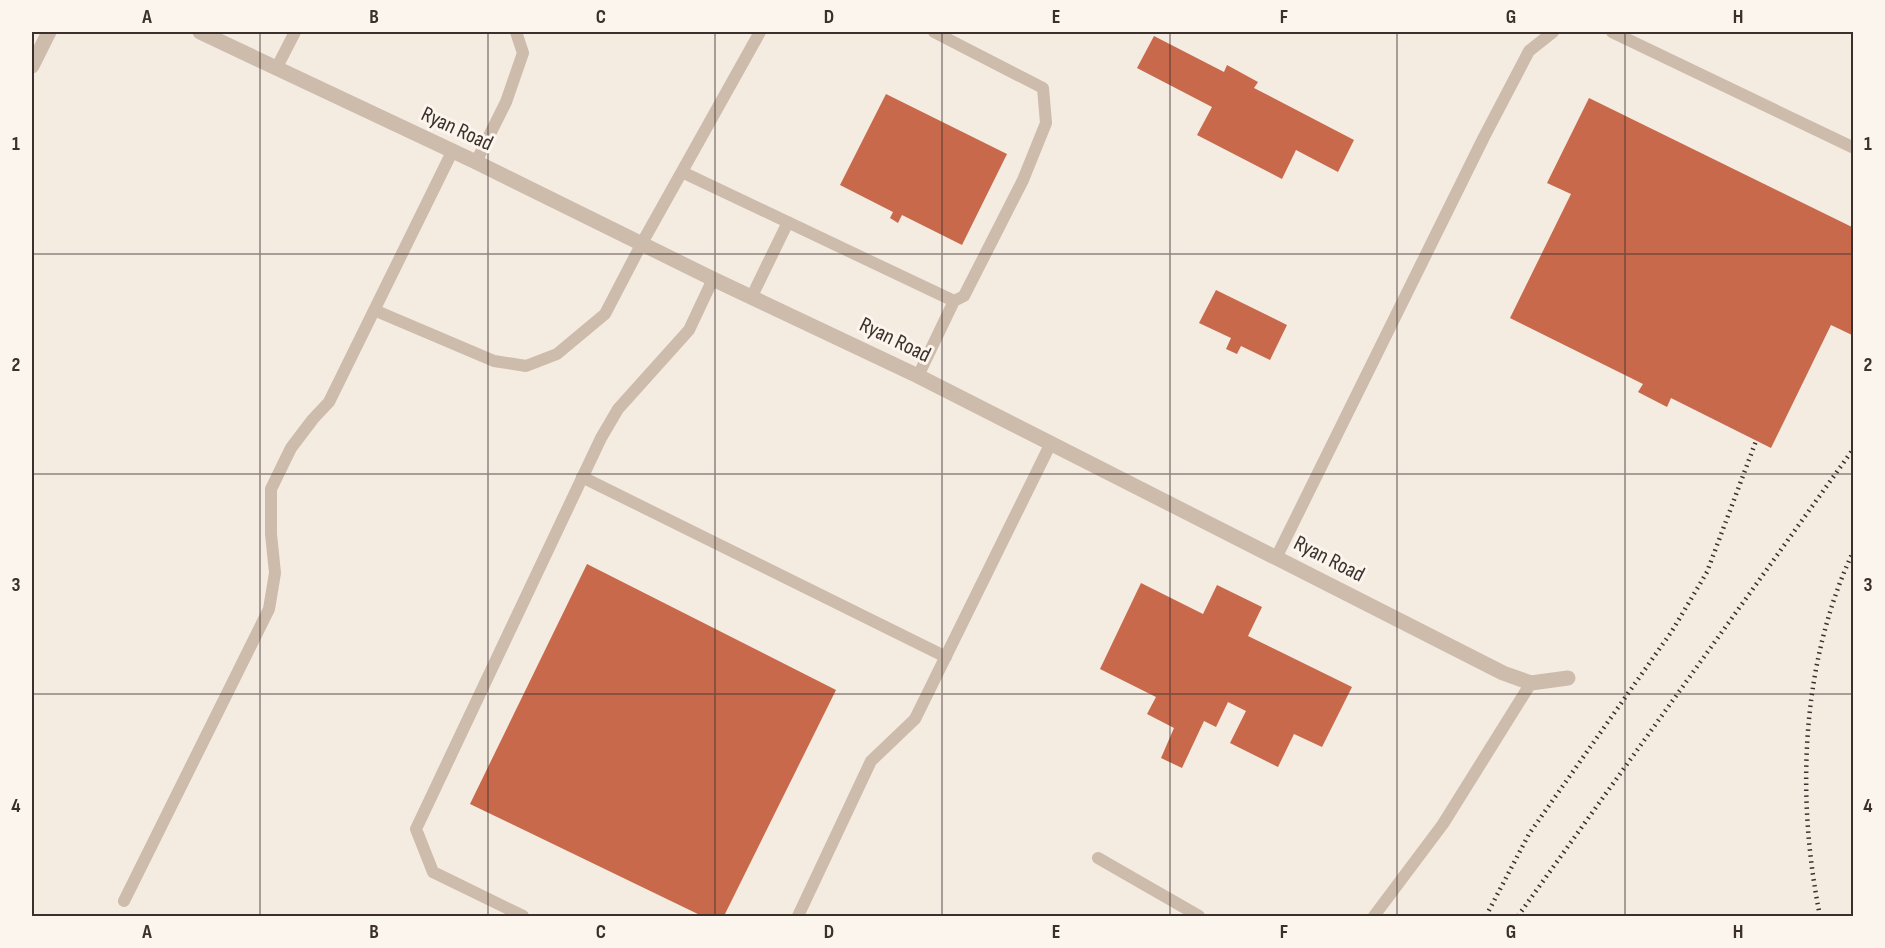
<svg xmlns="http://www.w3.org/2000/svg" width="1885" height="948" font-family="'Sofia Sans Condensed',sans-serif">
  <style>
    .building { fill: #c8694b }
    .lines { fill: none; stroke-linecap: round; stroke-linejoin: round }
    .service { stroke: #cdbbac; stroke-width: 12 }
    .minor { stroke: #cdbbac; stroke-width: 15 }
    .tertiary { stroke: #cdbbac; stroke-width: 15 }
    .rail { stroke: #3b302b; stroke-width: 4.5; stroke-dasharray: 1.5 4.5; stroke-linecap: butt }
    .grid { fill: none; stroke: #3b302b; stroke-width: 1.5; stroke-opacity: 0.55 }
    .labels { text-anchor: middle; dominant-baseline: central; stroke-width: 6; stroke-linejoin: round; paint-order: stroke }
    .street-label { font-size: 22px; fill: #3b302b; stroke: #fbf5ee }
    .neatline { fill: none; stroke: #3b302b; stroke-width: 2 }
    .grid-label { font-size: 20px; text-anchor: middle; font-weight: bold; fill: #3b302b }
  </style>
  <rect width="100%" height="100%" fill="#f4ebe1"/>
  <path class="building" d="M1154 36 1224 72 1227 65 1258 82 1254 88 1354 140 1338 172 1296 150 1282 179 1197 135 1212 107 1137 68Z
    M886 94 1007 154 962 245 902 215 898 223 890 218 893 212 840 185Z
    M1589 98 1854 228V331L1852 335 1831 325 1771 448 1671 398 1667 407 1638 392 1643 384 1510 318 1571 194 1547 183Z
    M1216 290 1287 325 1270 360 1241 346 1237 354 1226 349 1231 338 1199 323Z
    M587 564 836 690 724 916H702L470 804Z
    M1141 583 1203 614 1217 585 1262 607 1248 636 1352 687 1322 747 1294 734 1278 767 1230 743 1246 711 1228 702 1216 727 1204 721 1182 768 1161 758 1174 728 1147 714 1156 697 1100 669Z"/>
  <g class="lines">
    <path class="service" d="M1612 32 1852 147
      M276 69 295 32
      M476 162 506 102 523 53 516 32
      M682 172 954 301 964 296 1023 180 1046 123 1043 88 934 32
      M752 296 788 222
      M374 310 494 361 526 366 557 354 605 314 642 243 760 32
      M918 376 954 301
      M582 477 946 657
      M1276 558 1484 137 1529 51 1553 32
      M1098 858 1199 916
      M124 901 269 609 275 573 271 534V489L291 448 313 419 329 402 452 152
      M523 916 433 872 416 829 601 438 618 409 689 330 713 279
      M798 916 871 761 915 719 1051 443
      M1374 916 1443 824 1531 683"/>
    <path class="minor" d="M200 32 476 162 713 279 918 376 1503 673 1531 683 1568 678"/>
    <path class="tertiary" d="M32 66 49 32"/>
    <path class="rail" d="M1486 916 1529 834 1672 631 1707 572 1756 441
      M1518 916 1854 448
      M1820 916C1800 817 1800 707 1831 609 1837 589 1845 569 1854 550"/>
  </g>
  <path class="grid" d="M260 32V916M488 32V916M715 32V916M942 32V916M1170 32V916M1397 32V916M1625 32V916M32 254H1854M32 474H1854M32 694H1854"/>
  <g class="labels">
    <g class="street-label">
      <text transform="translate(457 129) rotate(25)">Ryan Road</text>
      <text transform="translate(895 340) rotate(26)">Ryan Road</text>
      <text transform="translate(1329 559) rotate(27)">Ryan Road</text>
    </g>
  </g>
  <rect width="1885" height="948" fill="none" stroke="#fbf5ee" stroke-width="66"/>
  <rect x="33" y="33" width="1819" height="882" class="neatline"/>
  <g class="grid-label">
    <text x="147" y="23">A</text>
    <text x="374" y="23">B</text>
    <text x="601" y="23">C</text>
    <text x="829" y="23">D</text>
    <text x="1056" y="23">E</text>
    <text x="1284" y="23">F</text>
    <text x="1511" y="23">G</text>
    <text x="1738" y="23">H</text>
    <text x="16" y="150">1</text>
    <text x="1868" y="150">1</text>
    <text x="16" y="371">2</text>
    <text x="1868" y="371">2</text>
    <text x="16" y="591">3</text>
    <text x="1868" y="591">3</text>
    <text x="16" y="812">4</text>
    <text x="1868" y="812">4</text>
    <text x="147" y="938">A</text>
    <text x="374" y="938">B</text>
    <text x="601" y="938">C</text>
    <text x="829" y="938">D</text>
    <text x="1056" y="938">E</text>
    <text x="1284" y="938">F</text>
    <text x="1511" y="938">G</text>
    <text x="1738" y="938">H</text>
  </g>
</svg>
